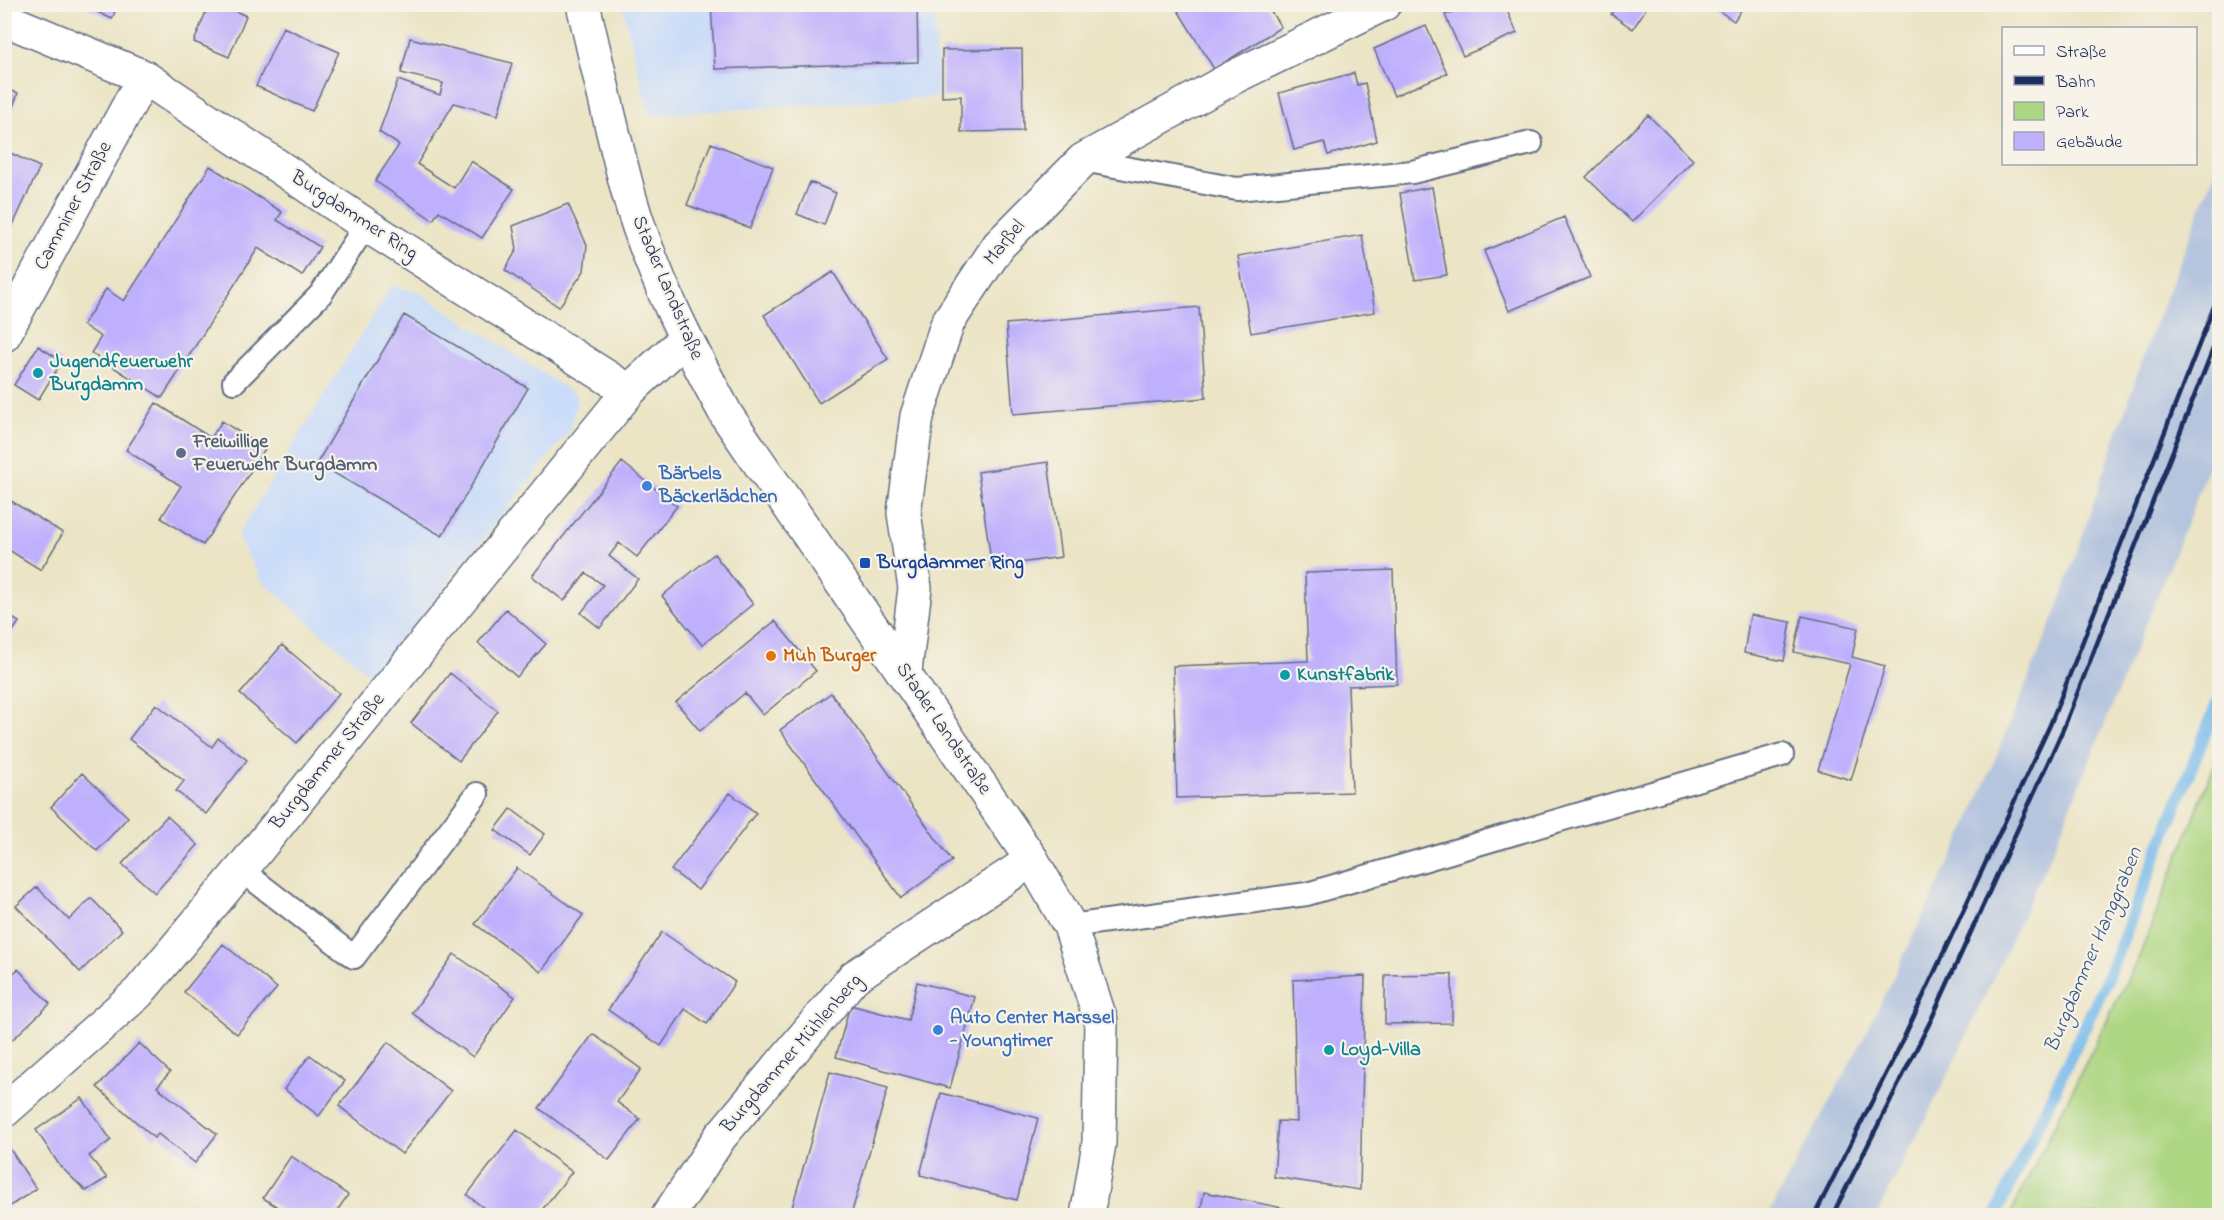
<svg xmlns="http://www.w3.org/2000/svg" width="2224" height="1220" font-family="'Indie Flower',sans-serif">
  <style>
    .built { fill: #c9dcf9 }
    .industrial { fill: #b6c5de }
    .green { fill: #add682; stroke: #648270; stroke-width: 1.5 }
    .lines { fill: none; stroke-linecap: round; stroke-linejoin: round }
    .stream { stroke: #74b9eb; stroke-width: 12 }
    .building { fill: #bfb0fd }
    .service-casing { stroke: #646e82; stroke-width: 26 }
    .minor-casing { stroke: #646e82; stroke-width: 36 }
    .tertiary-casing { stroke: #646e82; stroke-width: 36 }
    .service { stroke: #fff; stroke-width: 22 }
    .minor { stroke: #fff; stroke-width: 33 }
    .tertiary { stroke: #fff; stroke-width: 33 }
    .rail { stroke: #1b2f5e; stroke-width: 4.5 }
    .culture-dot { fill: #0f9aa8; stroke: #f7f3e8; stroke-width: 2 }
    .service-dot { fill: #5c6f8a; stroke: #f7f3e8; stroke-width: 2 }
    .shop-dot { fill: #3f7fe0; stroke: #f7f3e8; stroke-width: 2 }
    .transit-dot { fill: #1a4fb4; stroke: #f7f3e8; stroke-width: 2 }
    .food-dot { fill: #e8710a; stroke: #f7f3e8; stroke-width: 2 }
    .labels { text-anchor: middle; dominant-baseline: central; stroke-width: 4.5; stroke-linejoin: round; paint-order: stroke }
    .street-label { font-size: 20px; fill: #1b2f5e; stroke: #f7f3e8 }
    .culture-label { font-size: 20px; font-weight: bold; fill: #0d838f; stroke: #f7f3e8; text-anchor: start }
    .service-label { font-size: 20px; font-weight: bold; fill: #4e5e75; stroke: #f7f3e8; text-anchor: start }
    .shop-label { font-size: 20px; font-weight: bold; fill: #366cbe; stroke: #f7f3e8; text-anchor: start }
    .transit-label { font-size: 20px; font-weight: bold; fill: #164399; stroke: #f7f3e8; text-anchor: start }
    .food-label { font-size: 20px; font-weight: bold; fill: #c56008; stroke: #f7f3e8; text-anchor: start }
    .water-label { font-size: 21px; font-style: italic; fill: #365888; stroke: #f7f3e8 }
  </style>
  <rect width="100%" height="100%" fill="#f7f3e8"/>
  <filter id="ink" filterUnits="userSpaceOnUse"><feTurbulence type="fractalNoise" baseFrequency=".0167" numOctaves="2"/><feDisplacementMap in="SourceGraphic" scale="12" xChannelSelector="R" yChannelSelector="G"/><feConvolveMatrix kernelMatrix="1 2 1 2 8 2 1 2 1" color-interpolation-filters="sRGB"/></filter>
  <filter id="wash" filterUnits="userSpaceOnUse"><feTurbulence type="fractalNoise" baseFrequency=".008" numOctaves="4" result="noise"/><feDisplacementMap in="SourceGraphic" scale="24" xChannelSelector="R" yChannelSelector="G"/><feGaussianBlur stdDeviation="1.35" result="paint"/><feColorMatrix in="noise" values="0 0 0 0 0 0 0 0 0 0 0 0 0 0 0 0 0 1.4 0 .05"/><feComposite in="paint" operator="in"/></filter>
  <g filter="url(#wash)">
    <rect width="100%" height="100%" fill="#ebe4c5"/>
    <path class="built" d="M622 5H1026L1020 11 935 14 937 97 649 115Z
      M392 285 418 292 578 396 570 430 372 677 262 581 237 536Z"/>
    <path class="industrial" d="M2219 161V437L2190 516 2053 850 1950 1071 1876 1215H1768L1862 1041 1968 824 2058 607 2148 343Z"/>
    <path class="green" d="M2219 753V1215H2010L2141 952Z"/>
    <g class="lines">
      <path class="stream" d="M1995 1216 2105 984 2220 696"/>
    </g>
    <g id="blocks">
      <path class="building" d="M80 4H118L112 19Z
        M209 4H220L246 16 229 57 194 42Z
        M413 4H438L434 13Z
        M711 4H917L918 62 715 69Z
        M1174 4H1266L1281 27 1214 69Z
        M1456 4H1504L1517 33 1463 56 1445 15 1458 10Z
        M1618 4H1649L1633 29 1611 14Z
        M1709 4H1745L1734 21Z
        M1426 26 1447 73 1394 96 1374 49Z
        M283 27 339 52 312 111 256 86Z
        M410 38 512 63 498 115 454 103 417 164 454 188 471 161 514 189 482 238 439 211 433 220 375 181 399 145 379 132 398 80 440 95 443 83 401 73Z
        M1022 49 1023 131 961 132V96L942 97V50Z
        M1354 73 1357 85 1365 83 1377 141 1328 155 1324 142 1294 150 1279 93Z
        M4 89 18 93 5 130 4 129Z
        M1648 115 1693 160 1632 222 1586 177Z
        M711 143 773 167 750 228 687 205Z
        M4 150 40 167 12 227 4 223Z
        M210 166 282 212 277 220 320 247 302 276 258 248 162 398 91 353 101 337 83 325 106 289 124 301Z
        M810 182 836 193 824 225 797 214Z
        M1432 187 1447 275 1415 280 1400 193Z
        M568 204 587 245 584 271 559 307 505 270 517 249 513 226Z
        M1564 217 1590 277 1509 311 1484 251Z
        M1362 235 1375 312 1251 333 1238 256Z
        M833 272 888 359 819 403 764 315Z
        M1199 307 1206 398 1013 414 1006 324Z
        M404 315 528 388 442 536 317 463Z
        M38 346 62 361 38 400 14 385Z
        M156 403 211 438 222 421 265 449 203 545 161 518 181 486 126 450Z
        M622 462 677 506 637 557 619 543 609 556 638 579 600 628 581 613 603 585 586 573 564 601 532 576Z
        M1048 462 1061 557 992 567 978 472Z
        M11 501 63 533 41 570 4 547V511Z
        M714 554 753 604 702 645 662 596Z
        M1393 570 1397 684 1348 686 1352 792 1177 798 1173 666 1308 661 1305 573Z
        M506 609 546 644 517 677 478 643Z
        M4 613 19 622 4 645Z
        M1750 615 1791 622 1784 661 1744 653Z
        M1802 616 1858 628 1852 657 1885 666 1851 780 1818 770 1850 664 1794 652Z
        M775 621 816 671 763 715 745 693 700 731 676 702Z
        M282 645 339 693 297 743 240 694Z
        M450 673 498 711 459 761 411 723Z
        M831 693 952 861 901 898 780 730Z
        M156 704 212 747 218 738 247 760 206 814 176 791 184 781 129 739Z
        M82 773 128 817 97 851 51 807Z
        M730 793 756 813 698 890 671 870Z
        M511 809 545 834 530 855 495 830Z
        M167 816 198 845 155 893 122 864Z
        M517 868 583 915 541 972 475 924Z
        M37 887 69 920 91 898 122 930 80 972 16 906Z
        M662 932 735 982 707 1024 685 1009 661 1046 608 1010Z
        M223 944 277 988 237 1034 184 992Z
        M454 954 515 997 473 1057 412 1013Z
        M18 969 50 1004 12 1040 4 1032V982Z
        M1452 974V1023L1385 1024V975Z
        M1365 976 1360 1190 1274 1177 1278 1121 1297 1122 1293 980Z
        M917 982 975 997 950 1088 836 1057 850 1005 908 1020Z
        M593 1034 641 1069 617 1102 640 1119 609 1160 539 1108Z
        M388 1042 451 1091 402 1154 339 1106Z
        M139 1043 170 1072 157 1087 217 1134 195 1163 158 1134 154 1138 97 1087Z
        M310 1055 345 1081 319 1116 284 1089Z
        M830 1072 888 1088 851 1215H790Z
        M941 1093 1038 1118 1017 1200 920 1175Z
        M82 1098 111 1140 89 1156 107 1178 86 1191 60 1166 36 1130Z
        M517 1130 572 1172 538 1215H493L467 1195Z
        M10 1149 36 1189 4 1210V1153Z
        M291 1156 348 1195 334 1215H290L263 1198Z
        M1204 1192 1307 1213 1306 1215H1200Z"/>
    </g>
  </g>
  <g filter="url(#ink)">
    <use href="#blocks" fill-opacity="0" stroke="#646e82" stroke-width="1.5"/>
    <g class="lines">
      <defs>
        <path id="service" d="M1083 160 1237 189 1412 172 1531 143
          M234 382 321 294 366 225
          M241 870 354 957 477 794
          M1070 926 1307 894 1782 755"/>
        <path id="minor" d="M4 19 144 77 366 225 629 391
          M4 335 144 77
          M905 671 915 588 904 513 917 416 948 322 999 245 1083 160 1236 76 1384 4
          M4 1111 138 993 241 870 629 391 685 339
          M668 1216 720 1137 854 977 1032 860"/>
        <path id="tertiary" d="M583 4C598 68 612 132 629 195 651 273 688 345 727 416L1032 860 1070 926 1101 1021 1099 1143 1087 1216"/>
      </defs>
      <use href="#service" class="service-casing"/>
      <use href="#minor" class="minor-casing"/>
      <use href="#tertiary" class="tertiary-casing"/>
      <use href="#service" class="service"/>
      <use href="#minor" class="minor"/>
      <use href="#tertiary" class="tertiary"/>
      <path class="rail" d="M1814 1216 1899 1048 2050 725 2220 291
        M1832 1216 1931 1020 2064 727 2220 331"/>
    </g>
  </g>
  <g class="culture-dot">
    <circle cx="38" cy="373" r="6"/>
    <circle cx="1285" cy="675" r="6"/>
    <circle cx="1329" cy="1050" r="6"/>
  </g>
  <circle class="service-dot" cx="181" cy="453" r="6"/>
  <g class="shop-dot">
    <circle cx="647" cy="486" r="6"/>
    <circle cx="938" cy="1030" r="6"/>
  </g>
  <rect class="transit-dot" x="859" y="557" width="12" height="12" rx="3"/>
  <circle class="food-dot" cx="771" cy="656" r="6"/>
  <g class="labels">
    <g class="street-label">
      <text transform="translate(74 206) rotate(-62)">Camminer Straße</text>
      <text transform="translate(354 216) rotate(33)">Burgdammer Ring</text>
      <text transform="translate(1005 243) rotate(-50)">Marßel</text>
      <text transform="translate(667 288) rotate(67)">Stader Landstraße</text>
      <text transform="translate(943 729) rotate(56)">Stader Landstraße</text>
      <text transform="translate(328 762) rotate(-51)">Burgdammer Straße</text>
      <text transform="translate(792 1054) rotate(-49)">Burgdammer Mühlenberg</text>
    </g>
    <g class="culture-label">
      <text x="50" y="362">Jugendfeuerwehr<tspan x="50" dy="23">Burgdamm</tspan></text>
      <text x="1297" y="675">Kunstfabrik</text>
      <text x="1341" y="1050">Loyd-Villa</text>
    </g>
    <g class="service-label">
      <text x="193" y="442">Freiwillige<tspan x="193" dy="23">Feuerwehr Burgdamm</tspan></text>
    </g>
    <g class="shop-label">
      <text x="659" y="474">Bärbels<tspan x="659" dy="23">Bäckerlädchen</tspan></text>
      <text x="950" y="1018">Auto Center Marssel<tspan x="950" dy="23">- Youngtimer</tspan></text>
    </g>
    <g class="transit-label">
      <text x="877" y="563">Burgdammer Ring</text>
    </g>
    <g class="food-label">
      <text x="783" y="656">Muh Burger</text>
    </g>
    <g class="water-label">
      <text transform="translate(2094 950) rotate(-67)">Burgdammer Hanggraben</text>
    </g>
  </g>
  <rect width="2224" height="1220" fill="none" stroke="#f7f3e8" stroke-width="24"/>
  <rect x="2002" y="27" width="195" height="138" fill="#f7f3e8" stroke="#9fa5b1" stroke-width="1.5"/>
  <rect x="2014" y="46" width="30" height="9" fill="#ffffff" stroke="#9fa5b1" stroke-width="1.5"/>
  <text x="2056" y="57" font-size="18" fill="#1b2f5e">Straße</text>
  <rect x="2014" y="76" width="30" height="9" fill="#1b2f5e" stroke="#9fa5b1" stroke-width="1.5"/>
  <text x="2056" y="87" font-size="18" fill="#1b2f5e">Bahn</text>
  <rect x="2014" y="102" width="30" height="18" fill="#add682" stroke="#9fa5b1" stroke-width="1.5"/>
  <text x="2056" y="117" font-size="18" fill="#1b2f5e">Park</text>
  <rect x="2014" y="132" width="30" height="18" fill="#bfb0fd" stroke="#9fa5b1" stroke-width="1.5"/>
  <text x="2056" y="147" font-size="18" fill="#1b2f5e">Gebäude</text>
</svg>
